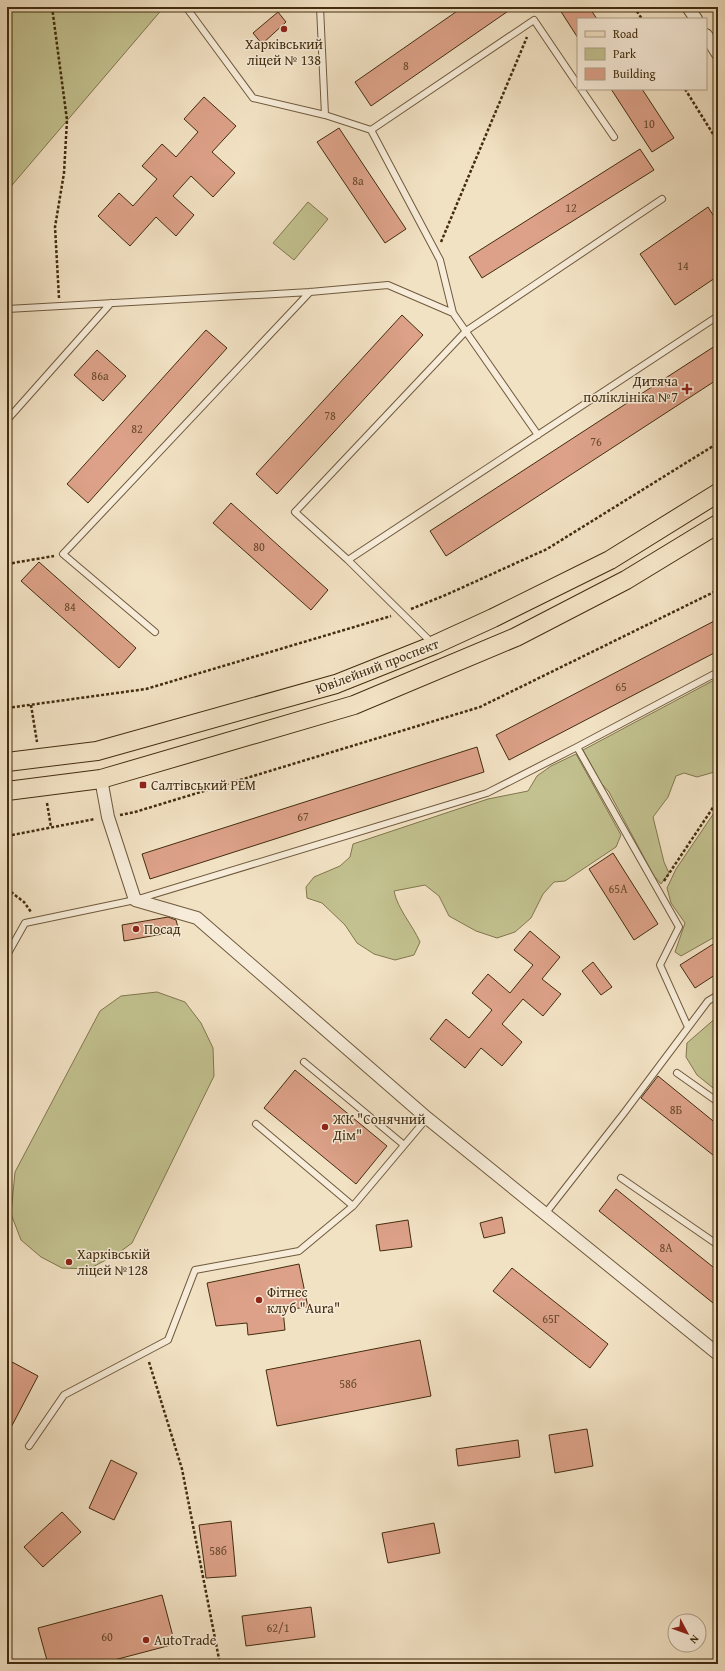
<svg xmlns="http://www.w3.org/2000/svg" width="725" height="1671" font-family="'Gentium Book Plus',serif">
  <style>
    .green { fill: #c2c18f; stroke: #82774e }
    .building { fill: #dca188; stroke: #432d0e }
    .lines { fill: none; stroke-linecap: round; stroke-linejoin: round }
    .lane-casing { stroke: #6f5a3c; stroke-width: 8 }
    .street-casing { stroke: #6f5a3c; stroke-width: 14 }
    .primary-casing { stroke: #432d0e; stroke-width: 20 }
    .path { stroke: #432d0e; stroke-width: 2.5; stroke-dasharray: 3 2; stroke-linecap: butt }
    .lane { stroke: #f7ecd9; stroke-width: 6 }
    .street { stroke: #f7ecd9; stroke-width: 12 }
    .primary { stroke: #f2e2c4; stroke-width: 18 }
    .poi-dot { fill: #8f2418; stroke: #f7ecd9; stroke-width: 1.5 }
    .labels { text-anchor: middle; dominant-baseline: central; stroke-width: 3; stroke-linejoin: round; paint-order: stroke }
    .number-label { font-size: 12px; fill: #694a2c }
    .poi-label { font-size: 14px; fill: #432d0e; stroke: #f7ecd9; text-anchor: start }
    .street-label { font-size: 14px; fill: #432d0e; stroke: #f7ecd9 }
  </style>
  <rect width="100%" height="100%" fill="#f2e2c4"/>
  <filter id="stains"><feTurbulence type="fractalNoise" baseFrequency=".005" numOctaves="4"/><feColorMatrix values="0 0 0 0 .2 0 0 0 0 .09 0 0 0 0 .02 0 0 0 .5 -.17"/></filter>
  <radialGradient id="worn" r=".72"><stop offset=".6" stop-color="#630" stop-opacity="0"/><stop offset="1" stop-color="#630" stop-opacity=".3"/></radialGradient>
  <path class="green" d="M7 7H164L7 191Z
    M308 202 328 219 294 260 273 243Z
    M718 678V771L697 777 684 773 676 776 668 797 653 817 664 862 669 873 661 884 654 876 609 792 601 783 583 750Z
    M576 754 621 835 616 847 565 881 554 882 543 894 531 918 515 932 497 938 476 931 449 916 439 896 425 885 394 891C398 910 412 924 420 942L414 955 395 960 374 954 357 943 345 925 322 903 307 898 306 887 314 877 340 866 350 857 353 844 488 799 528 791 537 776 551 766Z
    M718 807V935L681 956 675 952 685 923 671 903 667 888 676 869Z
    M157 992 185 1002 201 1023 213 1048 214 1076 132 1243 117 1254 89 1269 62 1268 41 1257 21 1240 11 1214 15 1172 100 1011 121 996Z
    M718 1016V1092L697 1075 686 1057 687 1043Z"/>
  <path class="building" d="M463 7H514L371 106 355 82Z
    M558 7H589L597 19H578V38Z
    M278 12 286 22 262 44 253 33Z
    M611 89H642L674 138 652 152Z
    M204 97 236 126 212 152 235 173 213 197 191 176 173 196 194 215 176 236 156 217 130 246 98 216 119 193 133 206 157 179 142 166 162 144 176 157 198 132 184 119Z
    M339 128 406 229 385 243 317 142Z
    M640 149 654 170 482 278 469 257Z
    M708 207 718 223V276L675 305 640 254Z
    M402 315 423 335 277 494 256 474Z
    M206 330 227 348 88 503 67 484Z
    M718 344V379L446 556 430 531Z
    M97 350 126 376 103 401 74 375Z
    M231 503 328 590 311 610 213 523Z
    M39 562 136 648 119 668 21 581Z
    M718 619V651L509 760 496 735Z
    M477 747 484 772 150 879 142 854Z
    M613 853 658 924 634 940 589 869Z
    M168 917 176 920 179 931 124 941 122 925Z
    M530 931 560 957 542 979 561 994 543 1016 523 999 502 1024 522 1042 502 1066 481 1048 465 1068 430 1039 446 1019 469 1038 492 1010 472 993 488 974 510 993 533 965 514 950Z
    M718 941V973L695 988 680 965Z
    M593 962 612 987 601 995 582 971Z
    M295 1070 387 1146 356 1184 264 1108Z
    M658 1076 718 1125V1159L641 1098Z
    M616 1189 718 1271V1307L599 1211Z
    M502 1217 505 1233 484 1238 480 1223Z
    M408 1220 412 1247 380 1251 376 1225Z
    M299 1264 308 1307 283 1310 285 1330 248 1335 247 1323 216 1326 207 1283Z
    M512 1268 608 1344 590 1368 493 1291Z
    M420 1340 431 1396 277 1426 266 1370Z
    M12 1362 38 1376 7 1435V1370Z
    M587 1429 593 1466 555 1473 549 1435Z
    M518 1440 520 1457 458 1466 456 1449Z
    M111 1460 137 1473 114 1520 89 1508Z
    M62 1512 81 1532 43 1567 24 1547Z
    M231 1521 236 1576 206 1578 199 1525Z
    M434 1523 440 1553 388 1563 382 1533Z
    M162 1595 175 1644 99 1664H48L38 1628Z
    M311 1607 315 1637 246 1646 242 1616Z"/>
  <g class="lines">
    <defs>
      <path id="lane" d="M186 7 253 98 325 115 371 130 440 260 453 313
        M320 7 325 115
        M581 89 614 137
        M371 130 534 20 578 85
        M7 309 310 292 388 285 453 313 538 435
        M7 420 111 303
        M348 560 295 512 466 331 662 199
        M155 632 63 554 310 292
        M433 644 348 560 718 316
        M577 747 679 927 660 965 688 1027
        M7 955 25 923 135 900 487 793 577 747 718 672
        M304 1062 404 1145
        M677 1073 718 1102
        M256 1124 353 1206
        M621 1178 718 1245
        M545 1214 624 1113 708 1001 718 995
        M29 1446 64 1395 168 1340 195 1270 299 1251 353 1206 427 1118"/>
      <path id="street" d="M688 7 696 19
        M706 35 718 54
        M101 779 108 817 135 900 197 918 427 1118 718 1354"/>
      <path id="primary" d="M7 762 97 751 336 684 434 645 493 618 610 560 718 493
        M7 791 101 779 354 705 516 637 626 580 718 524"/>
    </defs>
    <use href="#lane" class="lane-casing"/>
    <use href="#street" class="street-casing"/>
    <use href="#primary" class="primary-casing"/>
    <path class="path" d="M52 7 67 120 64 173 55 227 59 298
      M634 7 642 19
      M685 89 718 142
      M441 242 527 37
      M7 564 54 556
      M411 609 448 594 547 549 718 443
      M31 705 37 742
      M7 708 146 689 391 616
      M47 803 51 827
      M120 815 135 812 480 707 718 590
      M7 836 95 819
      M664 881 718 800
      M7 889 24 902 31 912
      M149 1362 182 1469 220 1664"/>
    <use href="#lane" class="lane"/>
    <use href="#street" class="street"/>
    <use href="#primary" class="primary"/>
  </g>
  <g class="poi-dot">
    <circle cx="284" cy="29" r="4"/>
    <path d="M685 383h4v4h4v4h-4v4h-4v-4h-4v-4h4z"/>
    <rect x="139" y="781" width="8" height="8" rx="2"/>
    <circle cx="136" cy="929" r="4"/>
    <circle cx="325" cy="1127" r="4"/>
    <circle cx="69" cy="1262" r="4"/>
    <circle cx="259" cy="1300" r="4"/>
    <circle cx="146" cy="1640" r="4"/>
  </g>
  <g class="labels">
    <g class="number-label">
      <text x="406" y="65">8</text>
      <text x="649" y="123">10</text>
      <text x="358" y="180">8а</text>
      <text x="571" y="207">12</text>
      <text x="683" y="265">14</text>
      <text x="100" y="375">86а</text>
      <text x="330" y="415">78</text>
      <text x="137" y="428">82</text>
      <text x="596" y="441">76</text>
      <text x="259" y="546">80</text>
      <text x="70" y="606">84</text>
      <text x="621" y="686">65</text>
      <text x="303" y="816">67</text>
      <text x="618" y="888">65А</text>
      <text x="676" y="1109">8Б</text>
      <text x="666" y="1247">8А</text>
      <text x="551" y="1318">65Г</text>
      <text x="348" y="1383">58б</text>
      <text x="218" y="1550">58б</text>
      <text x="278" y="1627">62/1</text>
      <text x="107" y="1636">60</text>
    </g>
    <g class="poi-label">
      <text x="284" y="44" text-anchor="middle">Харківський<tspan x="284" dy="16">ліцей № 138</tspan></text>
      <text x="678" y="381" text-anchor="end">Дитяча<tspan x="678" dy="16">поліклініка №7</tspan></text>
      <text x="151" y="785">Салтівський РЕМ</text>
      <text x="144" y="929">Посад</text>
      <text x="333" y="1119">ЖК "Сонячний<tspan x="333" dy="16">Дім"</tspan></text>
      <text x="77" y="1254">Харківській<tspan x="77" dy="16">ліцей №128</tspan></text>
      <text x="267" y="1292">Фітнес<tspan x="267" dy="16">клуб "Aura"</tspan></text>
      <text x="154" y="1640">AutoTrade</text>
    </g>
    <g class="street-label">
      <text transform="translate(377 666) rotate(-21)">Ювілейний проспект</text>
    </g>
  </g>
  <rect width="725" height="1671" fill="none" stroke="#f2e2c4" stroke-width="24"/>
  <rect x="8" y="8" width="709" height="1655" fill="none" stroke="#432d0e" stroke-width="2"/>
  <rect x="12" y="12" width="701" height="1647" fill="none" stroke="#432d0e"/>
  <rect x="577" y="18" width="130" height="72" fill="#f7ecd9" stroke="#afa088"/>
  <rect x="585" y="31" width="20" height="6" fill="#f2e2c4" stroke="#afa088"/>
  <text x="613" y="38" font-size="12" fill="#432d0e">Road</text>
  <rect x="585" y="48" width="20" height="12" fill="#c2c18f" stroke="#afa088"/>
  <text x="613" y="58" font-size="12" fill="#432d0e">Park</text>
  <rect x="585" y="68" width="20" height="12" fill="#dca188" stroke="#afa088"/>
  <text x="613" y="78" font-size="12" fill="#432d0e">Building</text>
  <g transform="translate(687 1633) rotate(131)"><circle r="19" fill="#f7ecd9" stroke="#afa088"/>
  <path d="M0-3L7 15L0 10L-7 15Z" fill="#8f2418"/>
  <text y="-6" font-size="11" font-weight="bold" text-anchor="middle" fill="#432d0e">N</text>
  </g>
  <rect width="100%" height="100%" filter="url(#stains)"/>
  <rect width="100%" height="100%" fill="url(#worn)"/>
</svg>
